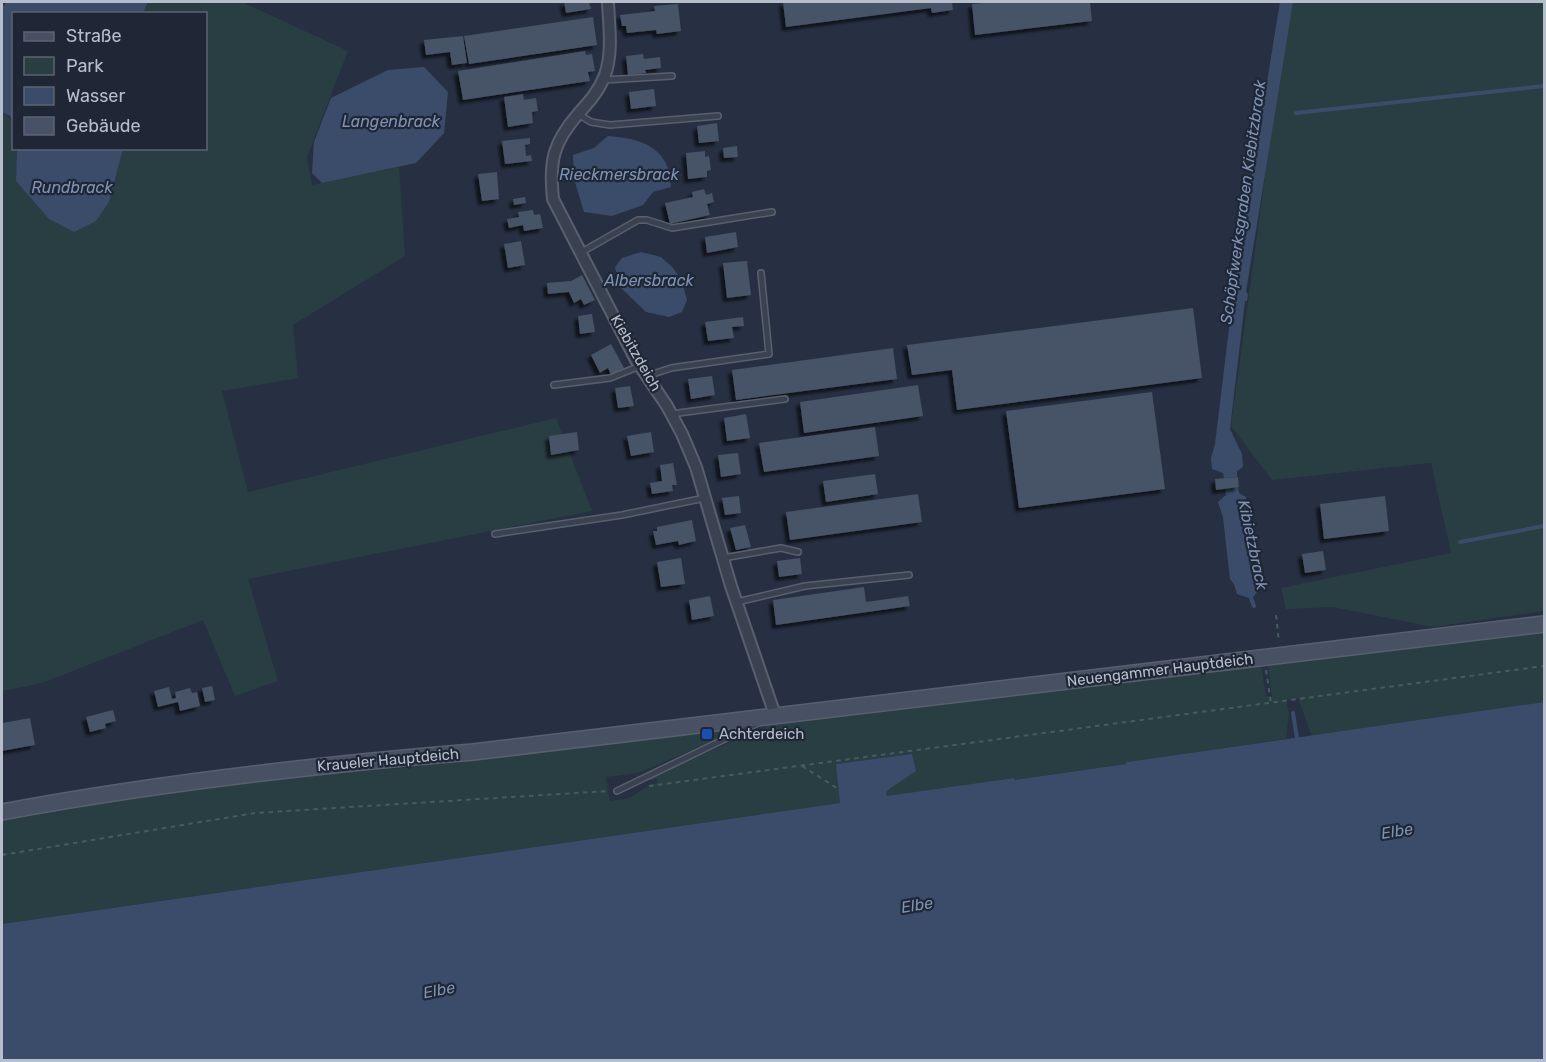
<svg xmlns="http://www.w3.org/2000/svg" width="1546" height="1062" font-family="Rubik,sans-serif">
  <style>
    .green { fill: #283e42 }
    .water { fill: #3b4c6a }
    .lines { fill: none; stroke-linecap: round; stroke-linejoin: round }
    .stream { stroke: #3b4c6a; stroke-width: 4 }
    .building { fill: #475266; filter: url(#shadow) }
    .lane-casing { stroke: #58606e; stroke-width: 8 }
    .street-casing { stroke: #58606e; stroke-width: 14 }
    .secondary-casing { stroke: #58606e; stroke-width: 18 }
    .path { stroke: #465b5f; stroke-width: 2; stroke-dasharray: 4.5 4.5; stroke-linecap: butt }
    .lane { stroke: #3a4251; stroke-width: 5 }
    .street { stroke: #3a4251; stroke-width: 10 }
    .secondary { stroke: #485164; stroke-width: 15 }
    .transit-dot { fill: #1a4fb4; stroke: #1f2737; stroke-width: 2 }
    .labels { text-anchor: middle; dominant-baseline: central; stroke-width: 4.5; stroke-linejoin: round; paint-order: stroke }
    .street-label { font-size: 15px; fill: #b7becb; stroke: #1f2737 }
    .poi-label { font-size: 15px; fill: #b7becb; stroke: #1f2737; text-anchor: start }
    .water-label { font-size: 16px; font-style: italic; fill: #7e92b2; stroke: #1f2737 }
  </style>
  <defs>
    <filter id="shadow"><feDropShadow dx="-4" dy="4" stdDeviation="1.5" flood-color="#0009"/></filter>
  </defs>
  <rect width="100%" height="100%" fill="#263042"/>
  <path class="green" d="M148 2H242L348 51 307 157 312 185 399 167 405 256 293 325 298 378 222 391 248 492 556 418 592 511 248 579 278 681 235 696 203 620 42 683 2 691V112C17 120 13 133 14 148L17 149 16 181 109 202 123 149 206 148V14L143 13Z
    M1293 2H1544V611L1433 627 1333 607 1286 609 1281 588 1451 553 1431 463 1272 480 1231 426 1275 104Z
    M1544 631V702L1312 737 1298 698 1286 700 1289 713 1286 739 1128 762 1126 764 1014 780 1013 778 887 797 886 793 888 790 915 771 912 754 836 764 841 803 2 924V821L7 820 118 801 269 779 403 768 740 729 639 773 606 777 610 801 630 798 649 785 657 783V779L643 781 768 726 1261 666 1266 696 1272 697 1268 665Z"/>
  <path class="water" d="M7 2H148L143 13 14 14 13 124 10 116 2 112V7Z
    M1280 2H1293L1246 292 1248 294 1247 301H1245L1230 429 1242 454 1243 467 1237 471V477L1224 478 1223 473 1212 469 1211 458 1215 444 1236 271 1260 127 1257 125 1258 120 1261 119Z
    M424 67 448 92 444 133 416 163 322 183 312 173 314 142 331 98 388 70Z
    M608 136C632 138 658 142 668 168 670 173 670 181 671 187L653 192 643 205 612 216 584 212 574 179 573 155 594 148Z
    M17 149H123L109 202 96 221 74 232 49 219 16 181Z
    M641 252 661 257 673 268 681 279 687 300 682 312 669 317 646 312 620 287 615 267 622 258Z
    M1238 487 1239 493 1246 497C1246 528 1246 564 1257 592L1252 599 1237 594 1234 584 1230 579 1223 517 1218 502 1226 495 1225 489Z
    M1544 702V1060H2V924L840 803 836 764 912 754 916 771 888 790 886 793 887 796 1014 778 1015 780 1126 764 1127 762Z"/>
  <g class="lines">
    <path class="stream" d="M1296 113 1544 86
      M1460 542 1544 526
      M1250 595 1254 606
      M1293 713 1297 738"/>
  </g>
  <path class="building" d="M564 2H589L591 9 566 13Z
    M783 2H952L953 10 932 13 931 8 786 27Z
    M995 2H1090L1092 21 975 35 972 4Z
    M678 4 681 31 657 34 656 30 627 33 626 26H622L620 15 655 11 654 6Z
    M593 17 597 45 469 64 464 36Z
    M463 36 467 63 452 65 450 52 426 55 424 40Z
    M585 51 586 55 592 54 595 71 588 72 590 81 463 100 458 71Z
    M643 54 644 59 660 57 661 68 645 70 646 73 628 75 626 56Z
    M654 89 656 106 631 109 629 92Z
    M523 94 524 100 536 98 538 111 532 112 533 123 508 127 504 97Z
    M717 123 719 141 699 143 697 126Z
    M530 138V144L525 145 526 156 531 155 532 161 505 164 502 141Z
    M737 146 738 157 724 158 723 148Z
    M705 151V157L709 156 711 170 707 171V177L688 179 686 153Z
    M497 172 499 199 482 201 478 174Z
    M704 189 706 195 712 193 714 202 707 204 710 215 670 224 665 203 693 197 692 192Z
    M525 197 526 203 514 205 513 199Z
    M533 210 534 215 540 214 543 228 524 231 523 225 509 228 507 219 519 217 518 212Z
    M736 232 738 247 707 253 705 237Z
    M521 241 525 265 508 268 504 244Z
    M747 261 751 295 727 298 723 263Z
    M582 275 595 300 584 305 581 299 574 303 569 292 548 294 547 283 571 281Z
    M1193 308 1202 378 957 410 952 370 912 375 907 345Z
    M592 314 595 332 580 334 578 316Z
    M743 317 744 326 732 327 734 338 708 341 705 322Z
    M611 344 624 368 611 375 608 368 600 373 591 355Z
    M893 348 897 379 736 400 732 370Z
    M712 376 715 395 691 399 688 379Z
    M918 385 923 416 804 433 800 402Z
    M630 386 634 406 618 408 615 388Z
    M1152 392 1165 489 1019 508 1006 411Z
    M746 414 750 438 727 441 724 418Z
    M875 427 879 456 764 472 759 443Z
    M577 432 579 450 551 455 549 436Z
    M651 432 654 452 631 456 627 436Z
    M738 453 741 474 721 477 718 455Z
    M673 463 677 485H672L673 491 652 494 650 483 662 481 660 465Z
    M875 474 878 494 826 502 823 481Z
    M1238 477 1239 487 1216 490 1215 479Z
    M918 494 922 522 790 540 786 512Z
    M739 496 741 513 725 515 722 498Z
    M1385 496 1389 531 1324 539 1320 504Z
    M692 520 696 541 679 545 678 541 656 545 653 531H657V527Z
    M745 525 751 547 736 550 730 528Z
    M1323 551 1326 570 1305 573 1302 554Z
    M681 558 685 584 661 587 657 562Z
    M800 558 802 574 779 577 777 561Z
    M864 587 866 602 908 596 910 606 776 625 773 600Z
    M710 596 714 616 692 620 689 600Z
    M212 686 215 700 205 702 202 688Z
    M169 687 172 699 176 698 175 692 190 688 192 693 197 692 200 706 180 711 178 702 158 707 154 691Z
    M113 710 116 721 105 724 106 728 90 732 86 717Z
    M30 718 35 745 2 751V723Z"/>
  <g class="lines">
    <defs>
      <path id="lane" d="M604 80 672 76
        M578 114 591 122 610 125 718 116
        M580 253 638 220H647L672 228 772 212
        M647 376 671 368 769 354 761 273
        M554 385 610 378 640 366
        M671 414 785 399
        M495 534 622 515 705 498
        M723 558 781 548 798 552
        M737 602 805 586 909 575
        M617 791 756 724"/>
      <path id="street" d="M608 2C609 26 613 52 605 75 599 91 589 102 578 114 553 143 549 161 553 199L636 360 667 406 682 434 696 467 731 586 775 715"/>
      <path id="secondary" d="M2 812C157 783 315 765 473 752L1544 624"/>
    </defs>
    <use href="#lane" class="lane-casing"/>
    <use href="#street" class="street-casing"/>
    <use href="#secondary" class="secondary-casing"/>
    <path class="path" d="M1276 615 1279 642
      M1266 670 1271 703
      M802 766 840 790
      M649 786 1544 666
      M2 855 255 813 608 791"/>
    <use href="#lane" class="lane"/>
    <use href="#street" class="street"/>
    <use href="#secondary" class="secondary"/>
  </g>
  <rect class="transit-dot" x="701" y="728" width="12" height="12" rx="3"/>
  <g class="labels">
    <g class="street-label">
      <text transform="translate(636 353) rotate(60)">Kiebitzdeich</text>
      <text transform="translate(1160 670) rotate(-7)">Neuengammer Hauptdeich</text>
      <text transform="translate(388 760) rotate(-5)">Kraueler Hauptdeich</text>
    </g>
    <g class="poi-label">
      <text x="719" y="734">Achterdeich</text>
    </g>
    <g class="water-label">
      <text x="391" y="121">Langenbrack</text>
      <text x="619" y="174">Rieckmersbrack</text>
      <text x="72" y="187">Rundbrack</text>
      <text transform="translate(1243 202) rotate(-82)">Schöpfwerksgraben Kiebitzbrack</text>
      <text x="649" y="280">Albersbrack</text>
      <text transform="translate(1253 545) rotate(78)">Kibietzbrack</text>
      <text transform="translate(1397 831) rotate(-9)">Elbe</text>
      <text transform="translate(917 905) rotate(-9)">Elbe</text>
      <text transform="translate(439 990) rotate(-11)">Elbe</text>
    </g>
  </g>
  <rect width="1546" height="1062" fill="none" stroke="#b7becb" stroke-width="6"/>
  <rect x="12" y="12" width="195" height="138" fill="#1f2737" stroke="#5c6372" stroke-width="1.5"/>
  <rect x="24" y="32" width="30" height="9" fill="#485164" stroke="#5c6372" stroke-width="1.5"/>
  <text x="66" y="42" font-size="18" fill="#b7becb">Straße</text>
  <rect x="24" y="57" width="30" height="18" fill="#283e42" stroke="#5c6372" stroke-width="1.5"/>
  <text x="66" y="72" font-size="18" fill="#b7becb">Park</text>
  <rect x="24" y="87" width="30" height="18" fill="#3b4c6a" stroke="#5c6372" stroke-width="1.5"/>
  <text x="66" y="102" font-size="18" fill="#b7becb">Wasser</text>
  <rect x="24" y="117" width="30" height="18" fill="#475266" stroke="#5c6372" stroke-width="1.5"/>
  <text x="66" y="132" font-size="18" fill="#b7becb">Gebäude</text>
</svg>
